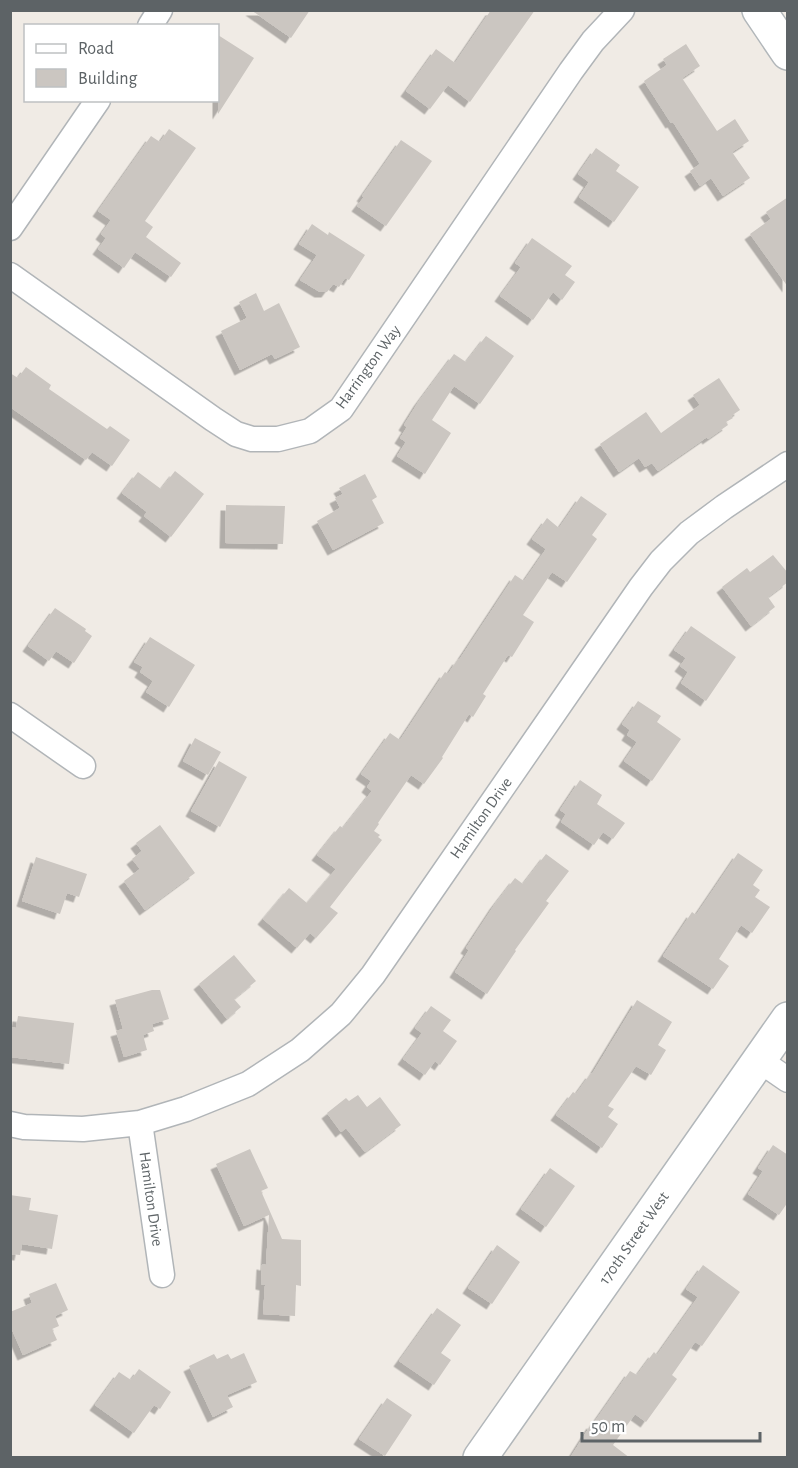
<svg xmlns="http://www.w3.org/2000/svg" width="798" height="1468" font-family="'Alegreya Sans',sans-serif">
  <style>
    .building { fill: #cbc6c1; filter: url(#shadow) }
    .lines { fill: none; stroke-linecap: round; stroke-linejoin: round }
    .street-casing { stroke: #b1b5b8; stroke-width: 27 }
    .secondary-casing { stroke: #b2b7ba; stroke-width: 36 }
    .street { stroke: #fff; stroke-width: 24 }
    .secondary { stroke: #fff; stroke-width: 33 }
    .labels { text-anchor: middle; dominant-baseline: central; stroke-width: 6; stroke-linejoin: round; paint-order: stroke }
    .street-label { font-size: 16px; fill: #5d6366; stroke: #fff }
  </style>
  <defs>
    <filter id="shadow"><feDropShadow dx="-5.5" dy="5.5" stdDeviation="0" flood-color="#0004"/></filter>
  </defs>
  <rect width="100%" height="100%" fill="#f0ebe5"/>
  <path class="building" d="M251 10H310L291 38Z
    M491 10H535L470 102 448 85 430 109 406 91 436 49 455 63Z
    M218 35 254 58 218 114Z
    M686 44 700 66 682 78 717 131 735 119 749 141 732 152 750 178 723 196 711 178 700 186 690 171 700 164 673 122 671 123 644 81 667 65 663 59Z
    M169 129 196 148 145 221 153 227 146 237 181 263 171 277 135 252 124 268 98 249 106 238 101 234 111 220 98 211 151 136 160 142Z
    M401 140 432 161 386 226 357 206 364 197 362 196Z
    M596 148 620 165 616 171 639 187 614 222 579 197 589 182 578 174Z
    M788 197V287L750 234 771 219 766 212Z
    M312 224 328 235 329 232 365 255 349 280 345 278 339 287 333 284 327 292H320L300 280 317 255 299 244Z
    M532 238 572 266 565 275 575 282 562 300 553 292 533 320 500 296 521 267 515 263Z
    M256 293 264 311 279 303 300 347 275 359 272 354 240 370 221 331 247 318 239 302Z
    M486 336 514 356 480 404 454 386 432 420 451 433 425 474 397 456 406 442 400 438 407 427 404 425 419 401 454 354 466 362Z
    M26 367 51 385 49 389 107 429 110 426 130 440 112 466 92 452 86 460 10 407V373L18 378Z
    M719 378 740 410 731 416 733 418 726 422 728 425 708 439 707 437 658 471 652 463 645 467 639 458 619 472 600 444 646 412 661 433 700 405 693 395Z
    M175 471 204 494 171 537 144 516 147 512 122 493 138 472 161 489Z
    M365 474 377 497 372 500 384 523 333 550 317 521 340 508 335 498 343 494 339 488Z
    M581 496 607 514 592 535 597 539 567 582 552 572 523 615 534 622 512 657 508 655 483 694 486 696 473 717 469 714 442 757 443 758 424 784 411 775 378 823 379 824 374 831 380 835 378 837 382 840 330 907 338 913 316 938 310 933 297 948 263 919 289 888 307 903 336 869 317 855 340 826 343 828 372 791 367 787 371 781 361 774 390 733 400 740 445 672 448 674 458 659 459 660 515 575 524 581 546 549 532 539 547 518 559 528Z
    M226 505 285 506 283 544 225 543Z
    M773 555 788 573V582L768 597 775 607 751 626 722 587 747 568 750 572Z
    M55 608 86 629 85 631 92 636 74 663 56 651 49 661 28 646Z
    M691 626 736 657 706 701 681 683 688 672 680 666 686 658 674 650Z
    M150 637 195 665 169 707 146 692 153 681 140 672 143 667 134 662Z
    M638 701 661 716 657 722 681 739 652 781 624 761 637 742 627 735 630 730 622 724Z
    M195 738 221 752 208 775 183 761Z
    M219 761 247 777 220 827 191 811Z
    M580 780 602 795 597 804 625 823 613 839 603 832 594 845 561 822 566 814 560 810Z
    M160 825 195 873 145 910 124 881 140 869 132 859 142 851 136 843Z
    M738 853 763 870 753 885 760 890 755 897 770 907 752 933 741 925 719 959 729 966 713 989 663 956 692 912 696 915Z
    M546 854 569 871 546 901 549 903 515 950 516 951 487 994 455 972 469 950 466 948 495 904 515 878 523 884Z
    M36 857 87 874 79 897 67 893 60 914 22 901Z
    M234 955 256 981 234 999 241 1007 227 1019 199 984Z
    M152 990H160L169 1019 152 1024 154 1031 143 1035 147 1050 124 1057 116 1031 123 1029 115 1000Z
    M637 1000 672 1022 658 1045 666 1050 651 1075 636 1066 608 1106 614 1109 608 1117 618 1124 602 1148 556 1115 573 1092 576 1094 591 1073 592 1074Z
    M431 1006 451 1020 443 1031 457 1041 440 1065 435 1061 425 1075 403 1059 422 1033 415 1028Z
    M18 1016 74 1023 69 1064 10 1057V1027L16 1028Z
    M358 1095 367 1107 380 1097 401 1125 365 1152 346 1128 341 1132 327 1113 346 1098 349 1101Z
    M773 1145 788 1155V1202L779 1215 748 1194 763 1171 758 1168Z
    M250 1149 268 1188 261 1191 282 1239 301 1240V1286L296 1285 295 1316 263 1314 265 1285 261 1284 262 1264 266 1265 269 1215 244 1226 216 1164Z
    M550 1168 575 1186 546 1227 521 1209Z
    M10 1195 31 1198 29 1210 58 1215 52 1249 22 1244 20 1255 10 1254Z
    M497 1245 520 1262 492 1304 468 1288Z
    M703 1265 740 1292 702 1346 695 1342 672 1375 677 1379 646 1422 635 1414 613 1445 630 1458H570L592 1423 593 1424 630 1371 637 1375 654 1352 657 1355 698 1297 686 1289Z
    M56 1283 68 1310 55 1316 59 1326 52 1329 57 1340 23 1355 10 1325V1312L32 1303 29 1294Z
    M437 1308 461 1325 441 1353 451 1360 434 1385 399 1361Z
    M244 1353 257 1382 227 1395 233 1407 213 1417 189 1366 214 1354 217 1359 228 1354 231 1359Z
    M139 1369 171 1392 160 1409 154 1405 134 1433 95 1405 119 1372 131 1380Z
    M387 1398 412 1415 385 1456 359 1439Z"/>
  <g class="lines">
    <defs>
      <path id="street" d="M150 26 160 10
        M10 228 98 100
        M10 275 213 419 236 434 252 439H278L310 431 341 409 571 71 593 41 622 10
        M10 715 83 766
        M759 1060 788 1080
        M140 1123 162 1275
        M10 1124 24 1127 83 1129 140 1123 186 1109 248 1084 300 1050 341 1014 373 975 641 587 661 561 689 533 724 507 788 464"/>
      <path id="secondary" d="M759 10 788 53
        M480 1458 788 1019"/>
    </defs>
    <use href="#street" class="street-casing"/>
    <use href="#secondary" class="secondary-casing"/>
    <use href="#street" class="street"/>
    <use href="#secondary" class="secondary"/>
  </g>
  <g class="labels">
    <g class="street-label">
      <text transform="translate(368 367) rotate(-54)">Harrington Way</text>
      <text transform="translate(481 818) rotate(-55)">Hamilton Drive</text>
      <text transform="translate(151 1199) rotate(82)">Hamilton Drive</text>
      <text transform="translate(634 1238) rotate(-55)">170th Street West</text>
    </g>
  </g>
  <rect width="798" height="1468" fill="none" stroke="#5d6366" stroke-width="24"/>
  <rect x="24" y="24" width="195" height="78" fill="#ffffff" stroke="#bec1c2" stroke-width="1.5"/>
  <rect x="36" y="44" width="30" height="9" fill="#ffffff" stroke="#bec1c2" stroke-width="1.5"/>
  <text x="78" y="54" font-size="18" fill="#5d6366">Road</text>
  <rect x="36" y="69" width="30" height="18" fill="#cbc6c1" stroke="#bec1c2" stroke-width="1.5"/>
  <text x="78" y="84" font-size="18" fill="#5d6366">Building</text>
  <path d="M582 1432v9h178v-9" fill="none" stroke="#5d6366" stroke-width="3"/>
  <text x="591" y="1432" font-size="18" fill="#5d6366" stroke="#ffffff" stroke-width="4.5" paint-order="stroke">50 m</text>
</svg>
